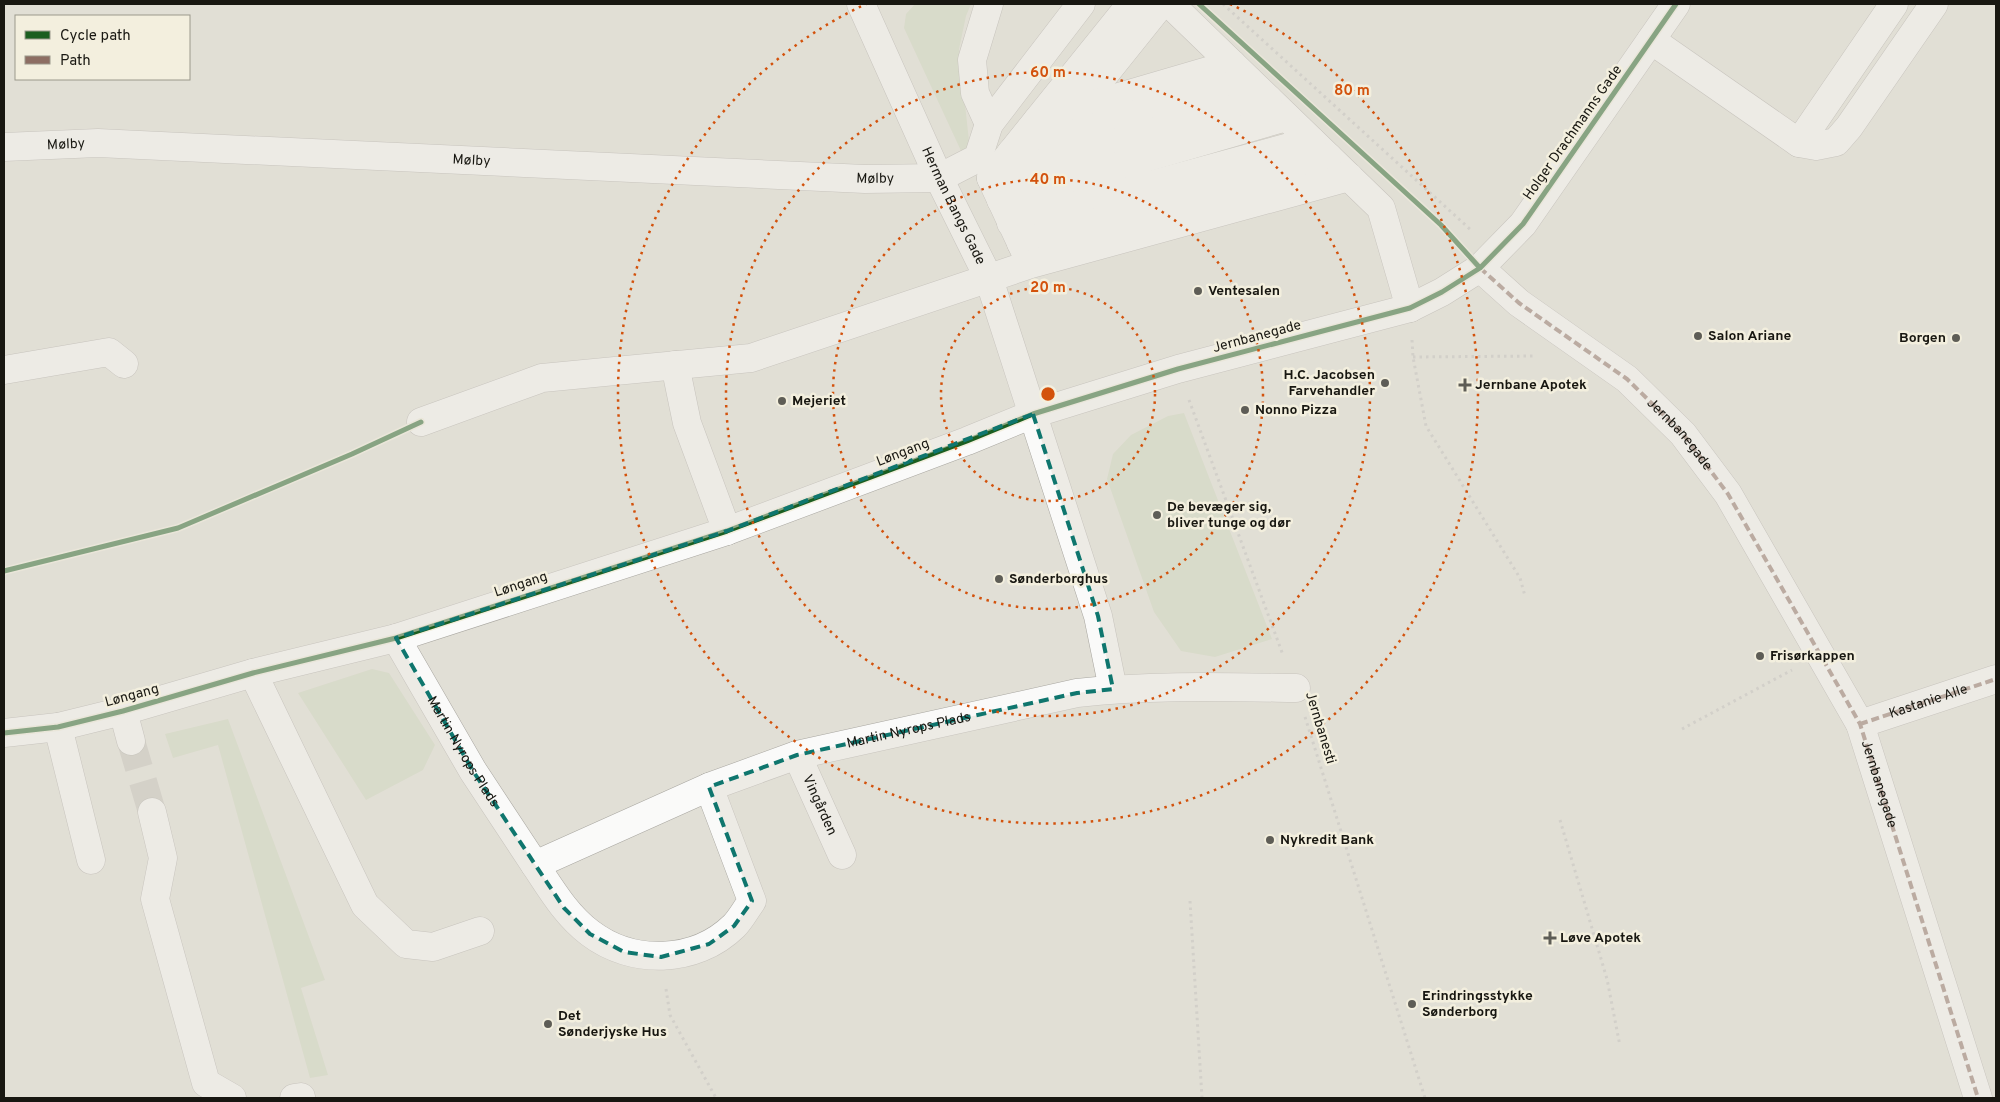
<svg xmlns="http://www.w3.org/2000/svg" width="2000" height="1102" font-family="Overpass,sans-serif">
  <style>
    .green { fill: #cdd7bc }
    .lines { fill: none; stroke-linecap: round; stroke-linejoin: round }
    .minor-tunnel { stroke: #c3c1b8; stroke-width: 28; stroke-dasharray: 28 14; stroke-linecap: butt }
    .minor-casing { stroke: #a8a6a0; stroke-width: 29 }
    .path { stroke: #bfbebb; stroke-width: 3; stroke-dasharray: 2.5 4; stroke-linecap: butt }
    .minor { stroke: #fafaf9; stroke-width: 28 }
    .quiet { stroke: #8d6e63; stroke-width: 4; stroke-dasharray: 8 4; stroke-linecap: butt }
    .cycleway-casing { stroke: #f3efde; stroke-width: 8 }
    .cycleway { stroke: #1b5e20; stroke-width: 5 }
    .marked { fill: none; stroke: #0f766e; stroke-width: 4; stroke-dasharray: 10 6; stroke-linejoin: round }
    .ring { fill: none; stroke: #d3520c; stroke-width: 2.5; stroke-dasharray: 2.5 5 }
    .poi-dot { fill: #5e5d56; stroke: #f3efde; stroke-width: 2 }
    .labels { text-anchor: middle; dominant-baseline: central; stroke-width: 5; stroke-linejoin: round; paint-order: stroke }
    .street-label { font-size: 14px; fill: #181711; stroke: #f3efde }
    .poi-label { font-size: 14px; font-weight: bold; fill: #181711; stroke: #f3efde; text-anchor: start }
    .centre { fill: #d3520c; stroke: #f3efde; stroke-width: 2.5 }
    .ring-label { font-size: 15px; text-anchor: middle; font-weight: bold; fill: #d3520c; stroke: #f3efde; stroke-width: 5; stroke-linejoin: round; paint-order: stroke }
  </style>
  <rect width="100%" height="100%" fill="#e1dfd6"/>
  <path class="green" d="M915 4H971L966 16 959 49 969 141 968 149 962 153 904 28 906 14Z
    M1184 413 1272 639 1215 657 1181 651 1154 612 1107 479 1113 454 1131 435 1168 416Z
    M372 669 389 673 435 745 423 770 366 800 298 693Z
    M228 719 325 980 301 988 328 1075 310 1078 218 745 173 758 165 734Z"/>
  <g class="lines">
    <path class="minor-tunnel" d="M131 741 152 812"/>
    <defs>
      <g id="minor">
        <path id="s1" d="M861 4 939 178 989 279 1098 616 1113 689"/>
        <path d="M1170 4 1381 208 1410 308"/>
        <path d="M1651 40 1799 143 1816 146 1836 142 1849 127 1934 4"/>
        <path d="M1076 110 1161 4"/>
        <path d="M1037 121 1232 64"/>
        <path d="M989 124 975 93 972 60 989 4"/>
        <path d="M1799 143 1894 4"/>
        <path id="s2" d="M4 147 98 143 865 179 939 178 978 158 989 124 1081 4"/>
        <path d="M1011 153 1248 80"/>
        <path d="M991 178 1268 99"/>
        <path d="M1001 200 1286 117"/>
        <path d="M1011 223 1311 141"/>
        <path d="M1021 243 1328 157"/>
        <path d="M1029 260 991 178 1131 4"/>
        <path d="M1480 268 1519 303 1627 379 1683 434 1728 494 1860 724 1978 1098"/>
        <path d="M675 365 687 423 727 531"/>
        <path d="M4 370 109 352 124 364"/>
        <path d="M421 422 542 378 751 358 1031 264 1349 177"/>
        <path id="s3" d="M396 638 473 771 535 865 709 787 797 755 1077 693C1150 685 1223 687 1296 688"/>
        <path d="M253 673 365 905 406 944 433 947 480 931"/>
        <path d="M123 711 131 741"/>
        <path id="s4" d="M1860 724 1996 679"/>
        <path d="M58 727 91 860"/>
        <path d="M4 733 58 727 123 711 253 673 396 638 727 531 967 441 1033 414 1178 369 1410 308 1442 292 1480 268 1523 224 1676 4"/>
        <path id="s5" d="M797 755 842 855"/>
        <path d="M152 812 163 858 155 899 206 1083 232 1098"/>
        <path d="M535 865C551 889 566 915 590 933 632 965 695 964 734 926 741 919 746 909 752 901L709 787"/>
        <path d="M294 1098 301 1097"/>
      </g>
    </defs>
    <use href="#minor" class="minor-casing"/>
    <path class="path" d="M1223 4 1472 231
      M1412 340 1413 357 1426 426 1520 578 1525 596
      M1413 357 1535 356
      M1189 400 1283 655
      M1305 717 1425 1098
      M1682 729 1792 670
      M1560 820 1607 979 1620 1046
      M1190 901 1202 1098
      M666 989 670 1015 716 1098"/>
    <use href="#minor" class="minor"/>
    <g class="quiet">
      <path id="s6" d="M1480 268 1519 303 1627 379 1683 434 1728 494 1860 724 1978 1098"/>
      <path d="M1860 724 1996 679"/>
    </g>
    <defs>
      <path id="cycleway" d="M1199 4 1441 225 1480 268
        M4 571 178 528 352 454 421 422
        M4 733 58 727 123 711 253 673 396 638 727 531 967 441 1033 414 1178 369 1410 308 1442 292 1480 268 1523 224 1676 4"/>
    </defs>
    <use href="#cycleway" class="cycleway-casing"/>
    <use href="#cycleway" class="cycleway"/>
  </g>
  <path d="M0 0H2000V1102H0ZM1033 414 1098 616 1113 689 1077 693 797 755 709 787 752 901 734 926 709 944 661 957 624 952 590 934 564 908 473 771 396 638 727 531Z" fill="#e1dfd6" fill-opacity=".55" fill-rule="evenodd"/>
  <path class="marked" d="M1033 414 1098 616 1113 689 1077 693 797 755 709 787 752 901 734 926 709 944 661 957 624 952 590 934 564 908 473 771 396 638 727 531Z"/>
  <g class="ring">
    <circle cx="1048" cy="394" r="107"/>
    <circle cx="1048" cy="394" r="215"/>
    <circle cx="1048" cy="394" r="322"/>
    <path d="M1230 4A430 430 0 1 1 866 4"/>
  </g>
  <g class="poi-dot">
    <circle cx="1198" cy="291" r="5"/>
    <circle cx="1698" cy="336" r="5"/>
    <circle cx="1956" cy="338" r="5"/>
    <circle cx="1385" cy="383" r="5"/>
    <path d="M1462.5 377.5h5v5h5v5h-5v5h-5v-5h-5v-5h5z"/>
    <circle cx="782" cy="401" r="5"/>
    <circle cx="1245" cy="410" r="5"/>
    <circle cx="1157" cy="515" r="5"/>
    <circle cx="999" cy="579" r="5"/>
    <circle cx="1760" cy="656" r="5"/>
    <circle cx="1270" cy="840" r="5"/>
    <path d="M1547.5 930.5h5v5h5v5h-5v5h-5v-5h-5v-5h5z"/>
    <circle cx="1412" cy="1004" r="5"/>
    <circle cx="548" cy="1024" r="5"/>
  </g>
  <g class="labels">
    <g class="street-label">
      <text transform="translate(1573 133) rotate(-55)">Holger Drachmanns Gade</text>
      <text stroke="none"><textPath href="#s2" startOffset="62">Mølby</textPath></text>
      <text stroke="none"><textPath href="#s2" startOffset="468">Mølby</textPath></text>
      <text stroke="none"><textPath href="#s2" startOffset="872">Mølby</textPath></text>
      <text stroke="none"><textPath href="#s1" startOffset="222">Herman Bangs Gade</textPath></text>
      <text transform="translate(1257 337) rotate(-15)">Jernbanegade</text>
      <text stroke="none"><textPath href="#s6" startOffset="261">Jernbanegade</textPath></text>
      <text transform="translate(903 453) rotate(-21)">Løngang</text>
      <text transform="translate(521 585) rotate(-18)">Løngang</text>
      <text transform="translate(132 696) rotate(-15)">Løngang</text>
      <text stroke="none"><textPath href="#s4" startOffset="72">Kastanie Alle</textPath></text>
      <text transform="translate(1320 728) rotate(73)">Jernbanesti</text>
      <text stroke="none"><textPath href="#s3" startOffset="665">Martin Nyrops Plads</textPath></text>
      <text stroke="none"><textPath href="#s3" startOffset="132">Martin Nyrops Plads</textPath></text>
      <text stroke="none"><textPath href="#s6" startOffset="666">Jernbanegade</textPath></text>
      <text stroke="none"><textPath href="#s5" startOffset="55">Vingården</textPath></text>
    </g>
    <g class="poi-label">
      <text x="1208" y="291">Ventesalen</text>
      <text x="1708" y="336">Salon Ariane</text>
      <text x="1946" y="338" text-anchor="end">Borgen</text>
      <text x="1375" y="375" text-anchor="end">H.C. Jacobsen<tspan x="1375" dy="16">Farvehandler</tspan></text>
      <text x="1475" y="385">Jernbane Apotek</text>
      <text x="792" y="401">Mejeriet</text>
      <text x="1255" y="410">Nonno Pizza</text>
      <text x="1167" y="507">De bevæger sig,<tspan x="1167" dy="16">bliver tunge og dør</tspan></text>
      <text x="1009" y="579">Sønderborghus</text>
      <text x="1770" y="656">Frisørkappen</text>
      <text x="1280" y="840">Nykredit Bank</text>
      <text x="1560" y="938">Løve Apotek</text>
      <text x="1422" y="996">Erindringsstykke<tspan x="1422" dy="16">Sønderborg</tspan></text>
      <text x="558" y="1016">Det<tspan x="558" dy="16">Sønderjyske Hus</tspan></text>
    </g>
  </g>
  <circle cx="1048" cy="394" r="8" class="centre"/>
  <g class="ring-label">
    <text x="1048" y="77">60 m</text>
    <text x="1352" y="95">80 m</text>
    <text x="1048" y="184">40 m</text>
    <text x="1048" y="292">20 m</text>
  </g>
  <rect width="2000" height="1102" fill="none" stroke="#181711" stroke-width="10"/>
  <rect x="15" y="15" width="175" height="65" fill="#f3efde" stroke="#9b998c"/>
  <rect x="25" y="31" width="25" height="8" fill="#1b5e20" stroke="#9b998c"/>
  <text x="60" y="40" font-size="15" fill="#181711">Cycle path</text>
  <rect x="25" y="56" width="25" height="8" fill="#8d6e63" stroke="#9b998c"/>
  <text x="60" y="65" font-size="15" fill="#181711">Path</text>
</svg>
